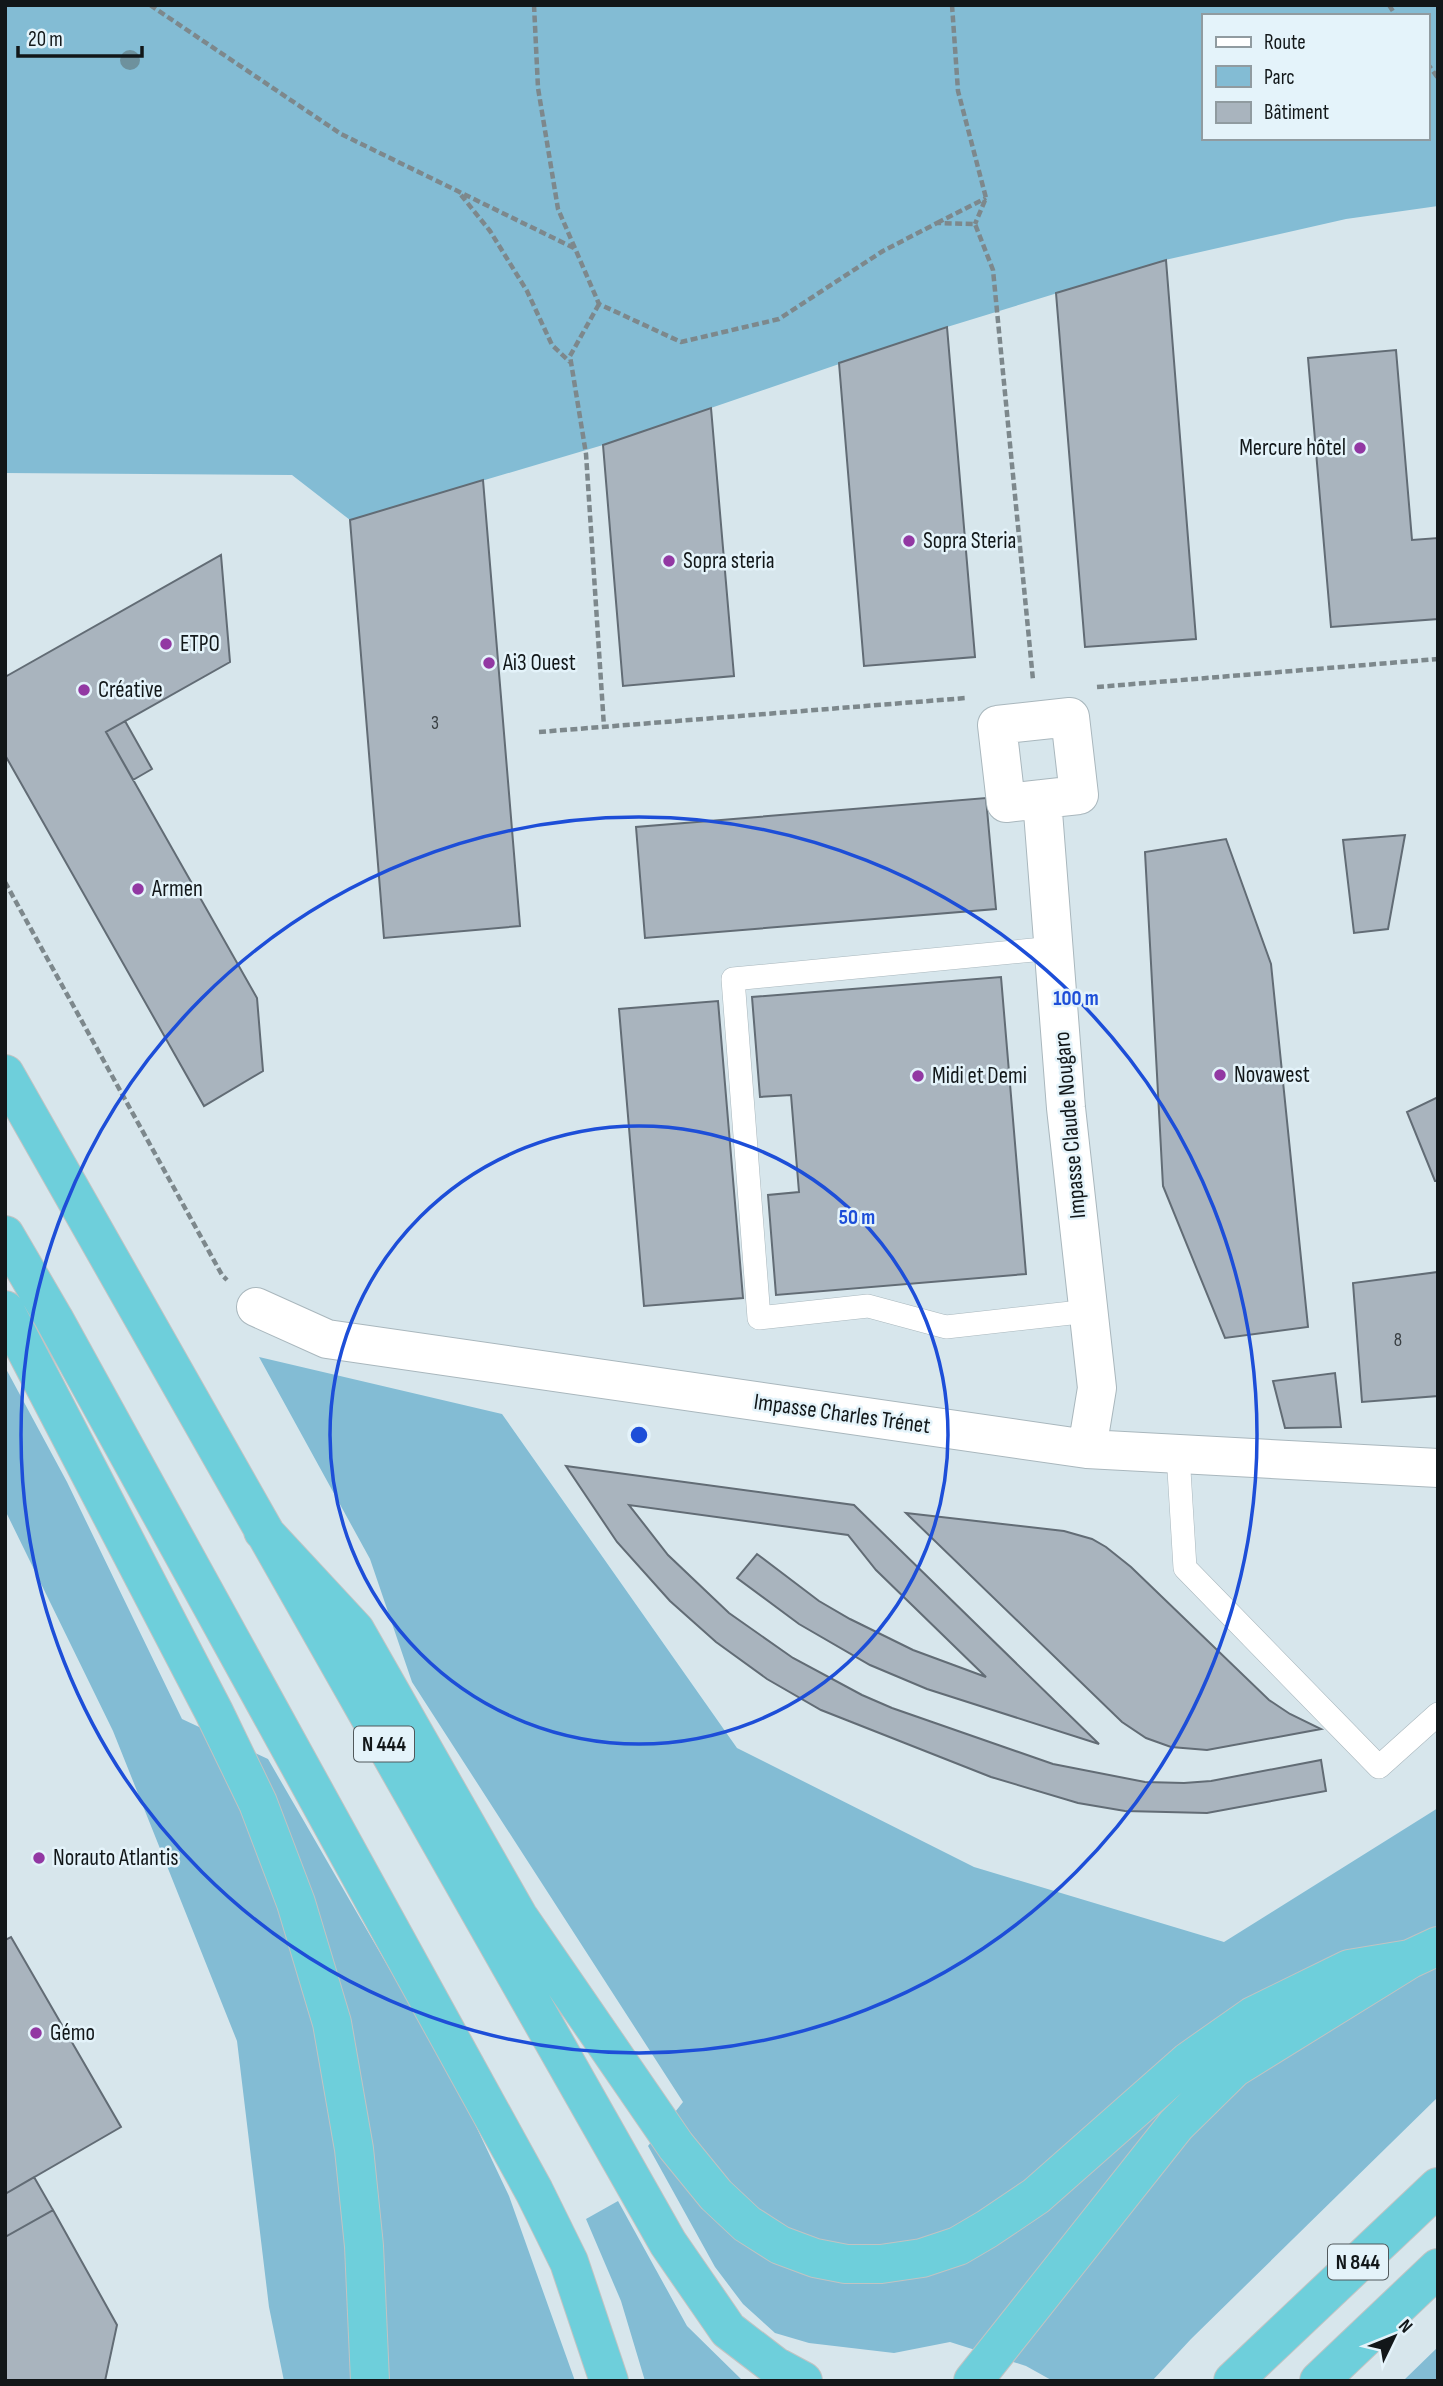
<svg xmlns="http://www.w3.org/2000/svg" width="1443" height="2386" font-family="'Sofia Sans Condensed',sans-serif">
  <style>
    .green { fill: #83bcd4; fill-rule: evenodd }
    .building { fill: #a9b4be; stroke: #626c75; stroke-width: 2 }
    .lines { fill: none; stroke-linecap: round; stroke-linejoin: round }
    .service-casing { stroke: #a9b7bd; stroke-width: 24 }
    .minor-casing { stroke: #a9b7bd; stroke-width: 40 }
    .trunk-casing { stroke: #c1c3c3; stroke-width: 40 }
    .path { stroke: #7d888c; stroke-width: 4.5; stroke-dasharray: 7 3.5; stroke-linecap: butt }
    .service { stroke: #fff; stroke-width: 23 }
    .minor { stroke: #fff; stroke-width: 38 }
    .trunk { stroke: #6ecfdb; stroke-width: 38 }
    .tree { fill: #6e919d }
    .ring { fill: none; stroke: #1d4ed8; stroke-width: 3.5 }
    .poi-dot { fill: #9238a3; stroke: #e4f3fa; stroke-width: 2.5 }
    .labels { text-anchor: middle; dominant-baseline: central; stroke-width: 5; stroke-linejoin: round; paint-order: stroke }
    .number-label { font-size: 19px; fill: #383e42 }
    .shield { fill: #e4f3fa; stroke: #51595c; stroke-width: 2 }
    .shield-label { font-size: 21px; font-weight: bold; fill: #121719 }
    .poi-label { font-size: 23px; fill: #121719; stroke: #e4f3fa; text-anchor: start }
    .street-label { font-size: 23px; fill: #121719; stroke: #e4f3fa }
    .centre { fill: #1d4ed8; stroke: #e4f3fa; stroke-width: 3.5 }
    .ring-label { font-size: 21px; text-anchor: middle; font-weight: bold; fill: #1d4ed8; stroke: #e4f3fa; stroke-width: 5; stroke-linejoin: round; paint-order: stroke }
  </style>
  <rect width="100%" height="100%" fill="#d7e6ec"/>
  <path class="green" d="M5 5H1438V206L1346 219 1165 260 947 327 603 445 350 520 292 475 5 473ZM1203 16H1427V138H1203Z
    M259 1357 502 1414 737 1748 974 1867 1224 1942 1438 1808V2097L1191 2339 1152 2381H1053L1026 2366 950 2342 894 2353 809 2343 775 2333 743 2304 715 2267 648 2146 683 2102 412 1682 370 1559Z
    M5 1367 67 1482 182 1719 268 1759 456 2084 509 2196 575 2381H284L269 2307 237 2041 113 1731 5 1510Z
    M618 2201 687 2326 743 2381H645L621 2301 586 2219Z
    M1438 2347V2381H1403Z"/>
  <path class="building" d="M1166 260 1196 639 1085 647 1056 293Z
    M947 327 975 657 864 666 839 363Z
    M1396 350 1412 540 1438 538V619L1331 627 1308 358Z
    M711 408 734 676 623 686 603 445Z
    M483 480 520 926 384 938 350 520Z
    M221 555 230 662 106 732 257 998 263 1071 204 1106 5 755V677Z
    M125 721 152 769 133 780 106 732Z
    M986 798 996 909 645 938 636 827Z
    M1405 835 1388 929 1354 933 1343 840Z
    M1226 839 1271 964 1308 1327 1225 1338 1163 1186 1145 852Z
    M1001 977 1026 1274 776 1295 768 1195 799 1192 791 1095 760 1097 752 997Z
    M718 1001 743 1298 644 1306 619 1009Z
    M1438 1097V1181H1435L1407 1112Z
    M1438 1272V1396L1362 1402 1353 1283Z
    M1335 1373 1341 1427 1285 1428 1273 1381Z
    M566 1466 854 1505 1099 1744 927 1689 870 1665 799 1624 737 1578 757 1554 819 1601 850 1619 913 1650 986 1677 876 1570 848 1535 629 1505 668 1555 729 1613 793 1658 862 1695 892 1708 1053 1764 1145 1782 1184 1783 1211 1781 1321 1760 1326 1791 1207 1813 1125 1811 1078 1803 991 1777 821 1710 767 1679 716 1642 670 1601 617 1542Z
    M906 1513 1064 1531 1092 1539 1106 1547 1131 1567 1269 1700 1290 1714 1321 1729 1207 1750 1171 1747 1146 1738 1122 1722Z
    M11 1937 121 2127 5 2194V1940Z
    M34 2177 53 2210 5 2237V2194Z
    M53 2210 117 2325 105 2381H5V2237Z"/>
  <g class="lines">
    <defs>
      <path id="service" d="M1054 948 733 979 759 1318 868 1306 946 1327 1089 1311
        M1178 1454 1185 1568 1379 1767 1438 1714"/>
      <path id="minor" d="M1070 717 1079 795 1006 803 997 725Z
        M1042 799 1066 1108 1097 1388 1087 1449
        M256 1307 327 1339 1087 1449 1438 1468"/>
      <path id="trunk" d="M5 1074 668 2243 728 2330 775 2366 803 2381
        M5 1235 54 1319 534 2191 569 2262 609 2381
        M5 1310 214 1712 258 1803 296 1903 332 2023 354 2149 364 2246 370 2381
        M263 1531 355 1630 518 1916 676 2146 716 2195 747 2224 780 2245 815 2258 846 2264H881L922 2258 958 2246 987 2229 1036 2196 1189 2061 1253 2016 1349 1969 1410 1959
        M973 2381 1176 2125 1234 2068 1410 1959 1438 1946
        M1233 2381 1438 2187
        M1319 2381 1438 2268"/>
    </defs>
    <use href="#service" class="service-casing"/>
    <use href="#minor" class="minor-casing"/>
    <use href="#trunk" class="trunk-casing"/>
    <path class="path" d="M150 5 341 134 574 248
      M534 5 538 88 558 209 599 304 681 342 779 319 883 251 937 223 975 224 993 270 1033 680
      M952 5 958 91 986 198 975 224
      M1389 5 1396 16
      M1427 63 1438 78
      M461 195 490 231 527 291 552 345 570 362
      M937 223 986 198
      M599 304 570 356 586 454 604 727
      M1097 687 1438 659
      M539 732 966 698
      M5 882 222 1275 227 1280"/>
    <use href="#service" class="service"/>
    <use href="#minor" class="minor"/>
    <use href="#trunk" class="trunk"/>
  </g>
  <circle class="tree" cx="130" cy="60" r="10"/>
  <g class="ring">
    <circle cx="639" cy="1435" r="309"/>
    <circle cx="639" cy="1435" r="618"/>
  </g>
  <g class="poi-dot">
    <circle cx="1360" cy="448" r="7"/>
    <circle cx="909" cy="541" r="7"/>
    <circle cx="669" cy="561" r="7"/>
    <circle cx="166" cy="644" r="7"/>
    <circle cx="489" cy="663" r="7"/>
    <circle cx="84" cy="690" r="7"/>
    <circle cx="138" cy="889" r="7"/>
    <circle cx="1220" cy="1075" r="7"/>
    <circle cx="918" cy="1076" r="7"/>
    <circle cx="39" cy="1858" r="7"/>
    <circle cx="36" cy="2033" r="7"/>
  </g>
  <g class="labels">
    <g class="number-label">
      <text x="435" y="723">3</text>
      <text x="1398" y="1340">8</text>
    </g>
    <g class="shield">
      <rect x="354" y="1726.5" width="60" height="35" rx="5"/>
      <rect x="1328" y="2244.5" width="60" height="35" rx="5"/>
    </g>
    <g class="shield-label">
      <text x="384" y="1744">N 444</text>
      <text x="1358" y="2262">N 844</text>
    </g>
    <g class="poi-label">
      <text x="1346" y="448" text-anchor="end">Mercure hôtel</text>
      <text x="923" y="541">Sopra Steria</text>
      <text x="683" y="561">Sopra steria</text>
      <text x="180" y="644">ETPO</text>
      <text x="503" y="663">Ai3 Ouest</text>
      <text x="98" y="690">Créative</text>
      <text x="152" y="889">Armen</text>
      <text x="1234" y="1075">Novawest</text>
      <text x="932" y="1076">Midi et Demi</text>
      <text x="53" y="1858">Norauto Atlantis</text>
      <text x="50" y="2033">Gémo</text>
    </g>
    <g class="street-label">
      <text transform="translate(1070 1125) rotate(-95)">Impasse Claude Nougaro</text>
      <text transform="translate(842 1414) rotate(8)">Impasse Charles Trénet</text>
    </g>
  </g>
  <circle cx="639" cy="1435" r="10" class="centre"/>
  <g class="ring-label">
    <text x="1076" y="1005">100 m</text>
    <text x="857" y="1224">50 m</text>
  </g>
  <rect width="1443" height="2386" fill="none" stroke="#121719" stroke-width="14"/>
  <rect x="1202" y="14" width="228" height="126" fill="#e4f3fa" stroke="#909ba0" stroke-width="2"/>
  <rect x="1216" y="37" width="35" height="10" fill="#ffffff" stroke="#909ba0" stroke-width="2"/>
  <text x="1264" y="49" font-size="21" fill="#121719">Route</text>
  <rect x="1216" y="66" width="35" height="21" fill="#83bcd4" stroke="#909ba0" stroke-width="2"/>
  <text x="1264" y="84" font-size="21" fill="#121719">Parc</text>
  <rect x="1216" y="102" width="35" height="21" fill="#a9b4be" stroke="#909ba0" stroke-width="2"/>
  <text x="1264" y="119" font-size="21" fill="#121719">Bâtiment</text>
  <g transform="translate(1394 2337) rotate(47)" stroke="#e4f3fa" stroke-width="5" paint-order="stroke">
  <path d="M0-5L12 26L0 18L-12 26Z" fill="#121719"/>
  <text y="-10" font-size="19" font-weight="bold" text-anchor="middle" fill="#121719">N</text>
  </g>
  <path d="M18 46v10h124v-10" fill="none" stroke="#121719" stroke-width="3.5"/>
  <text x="28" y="46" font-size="21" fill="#121719" stroke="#e4f3fa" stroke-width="5" paint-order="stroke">20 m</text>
</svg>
